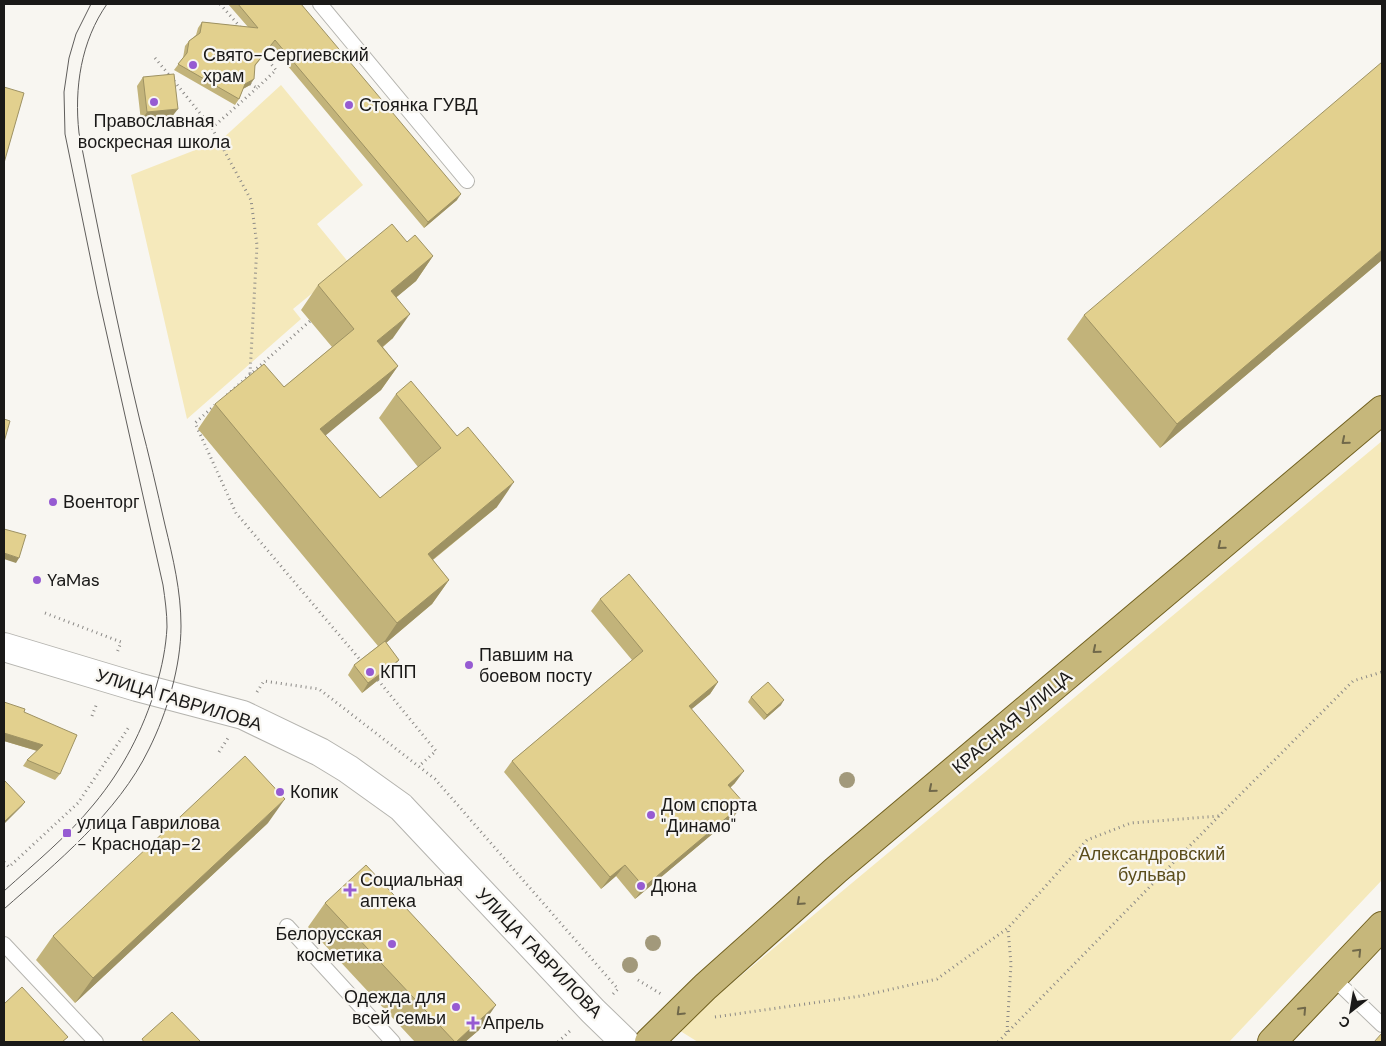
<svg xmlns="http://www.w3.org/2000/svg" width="1386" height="1046" font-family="'DM Sans',sans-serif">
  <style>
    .green { fill: #f5e9bb }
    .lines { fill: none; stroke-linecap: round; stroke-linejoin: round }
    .lane-casing { stroke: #b5b4af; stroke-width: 16 }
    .secondary-casing { stroke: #b5b4af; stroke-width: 30 }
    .primary-casing { stroke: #71601f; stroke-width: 30 }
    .path { stroke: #8b8986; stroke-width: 3; stroke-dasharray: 1 4; stroke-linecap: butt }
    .lane { stroke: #fff; stroke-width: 14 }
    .secondary { stroke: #fff; stroke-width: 28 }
    .primary { stroke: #c6b77b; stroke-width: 28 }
    .tram { stroke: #5f5d5b; stroke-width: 1 }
    .tree { fill: #a2997b }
    .wall { fill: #c2b37a }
    .shaded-wall { fill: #9e9263 }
    .building { fill: #e2d08e; stroke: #9e9263 }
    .oneway { stroke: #70684a }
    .poi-dot { fill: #965bd2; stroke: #f8f6f1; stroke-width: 2 }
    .labels { text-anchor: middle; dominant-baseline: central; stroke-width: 4.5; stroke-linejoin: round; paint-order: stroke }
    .poi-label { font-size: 18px; fill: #1a1918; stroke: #f8f6f1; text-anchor: start }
    .street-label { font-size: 18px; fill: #1a1918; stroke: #f8f6f1 }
    .park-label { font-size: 18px; fill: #5b4d1b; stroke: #f8f6f1 }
  </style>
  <rect width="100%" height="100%" fill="#f8f6f1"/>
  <path class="green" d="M281 85 363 185 317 224 349 263 293 309 301 319 187 419 131 175 221 140Z
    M1382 441V880L1229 1042H698L677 1029Z"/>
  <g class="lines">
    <defs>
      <path id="lane" d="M320 4 467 181
        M287 926 393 1042
        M4 944 96 1042
        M1333 978 1382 1025"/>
      <path id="secondary" d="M4 647 137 687 243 715 320 752 348 769 401 807 593 1011 625 1042"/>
      <path id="primary" d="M649 1042 705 987 836 870 1382 410
        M1272 1042 1382 926"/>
    </defs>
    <use href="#lane" class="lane-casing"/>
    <use href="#secondary" class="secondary-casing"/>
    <use href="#primary" class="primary-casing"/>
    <path class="path" d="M220 4 241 28
      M155 58 170 76
      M174 81 212 128 257 88
      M250 84 257 88 276 70 261 52
      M212 128 251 200 257 245 250 374
      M227 395 310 321
      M215 405 195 423 236 513 362 662
      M45 613 121 642 117 653
      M378 680 436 751 419 766
      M257 692 264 681 319 689 435 779 618 989 613 994
      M92 716 97 703
      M219 752 228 738
      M4 862 9 867 78 803 129 727
      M638 980 661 994
      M715 1017 861 996 937 979 1008 928 1087 840 1131 823 1219 816
      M1007 1032 1011 964 1008 929
      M558 1042 572 1029
      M998 1042 1219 816 1353 681 1382 672"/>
    <use href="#lane" class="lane"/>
    <use href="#secondary" class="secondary"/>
    <use href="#primary" class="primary"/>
    <path class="tram" d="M4 891C35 863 68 836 94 804 123 769 143 730 156 687 162 667 166 647 167 627 167 613 165 599 163 585L98 295 65 134 64 92 69 58 76 34 91 4
      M4 909C56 863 118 813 149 749 167 713 181 666 181 626 181 591 173 558 165 525 157 490 149 455 140 421 117 325 98 229 79 133 74 88 81 41 107 4"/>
  </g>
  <g class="tree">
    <circle cx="847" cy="780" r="8"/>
    <circle cx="653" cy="943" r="8"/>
    <circle cx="630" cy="965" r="8"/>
  </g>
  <path class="wall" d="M228 4H301L457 200 424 228 271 46 255 66 250 85 243 89 239 99 235 105 174 70 183 58 185 46 189 41 196 35 198 28 202 22 248 27Z
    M143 77 171 118 141 121 137 86Z
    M407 242 433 256 416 281 396 297 393 338 383 347 398 366 381 390 325 435 380 498 418 467 379 418 396 394 497 507 433 560 449 580 432 604 386 643 399 660 392 669 362 693 348 675 354 665 378 646 198 429 215 404 284 387 332 347 301 310 318 285Z
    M1382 260 1160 448 1067 339 1084 315Z
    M600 599 718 682 710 694 691 709 735 783 730 788 735 815 635 899 616 876 601 889 504 772 512 761 632 660 591 611Z
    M751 697 781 705 764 720 748 702Z
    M24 712 60 774 55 780 23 766 27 760 37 751 4 741Z
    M268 823 75 1003 36 960 53 936Z
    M325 903 479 1030 465 1042H415L308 927Z"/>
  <path class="shaded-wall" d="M254 79 250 85 241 90 245 84Z
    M178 109 171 118 141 121 147 112Z
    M461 194 457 200 424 228 428 222Z
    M1382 250V260L1160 448 1177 424Z
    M433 256 416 281 374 316 391 291Z
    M410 314 393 338 360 365 377 341Z
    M398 366 381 390 303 454 320 429Z
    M514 482 497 507 410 578 428 554Z
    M4 553 19 558 16 563 4 559Z
    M449 580 432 604 380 648 397 623Z
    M399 660 392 669 362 693 368 683Z
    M718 682 710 694 681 718 689 706Z
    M784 700 781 705 764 720 767 715Z
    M4 733 43 745 38 751 4 741Z
    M744 771 735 783 720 797 728 785Z
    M285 799 268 823 75 1003 93 978Z
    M25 802 22 806 4 824V822Z
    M744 803 735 815 635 899 644 887Z
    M625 865 616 876 601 889 610 877Z
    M496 1005 479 1030 465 1042H456Z"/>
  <path class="building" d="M238 4H301L461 194 428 222 275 40 255 65 254 79 245 84 239 99 178 64 187 53 189 41 200 33 202 22 258 28Z
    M1382 62V250L1177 424 1084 315Z
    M174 74 178 109 147 112 143 77Z
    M4 87 24 93 4 163Z
    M392 224 407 242 415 235 433 256 391 291 410 314 377 341 398 366 320 429 380 498 441 448 396 394 411 381 457 436 468 427 514 482 428 554 449 580 397 623 215 404 264 364 284 387 354 329 318 285Z
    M4 419 10 421 4 442Z
    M4 529 26 535 19 558 4 553Z
    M629 574 718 682 689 706 744 771 728 785 744 803 644 887 625 865 610 877 512 761 643 651 600 599Z
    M385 641 399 660 368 683 354 665Z
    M768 682 784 700 767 715 751 697Z
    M4 702 25 709 24 712 77 735 60 774 27 760 43 745 4 733Z
    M245 756 285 799 93 978 53 936Z
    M5 781 25 802 4 822V782Z
    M366 865 496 1005 456 1042H455L325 903Z
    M22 987 68 1037 62 1042H4V1004Z
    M172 1012 201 1042H144L142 1039Z
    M1382 1033V1042H1374Z"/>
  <defs><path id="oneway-chevron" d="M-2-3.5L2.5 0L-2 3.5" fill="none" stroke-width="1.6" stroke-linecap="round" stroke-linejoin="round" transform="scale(1.25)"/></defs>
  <g class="oneway">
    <use href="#oneway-chevron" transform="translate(1345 441) rotate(140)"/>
    <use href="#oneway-chevron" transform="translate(1221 546) rotate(140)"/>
    <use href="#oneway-chevron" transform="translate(1096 650) rotate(140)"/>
    <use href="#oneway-chevron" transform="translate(932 789) rotate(140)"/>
    <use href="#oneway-chevron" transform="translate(800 902) rotate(138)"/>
    <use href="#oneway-chevron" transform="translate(1358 952) rotate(-46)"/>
    <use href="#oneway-chevron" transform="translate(1303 1010) rotate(-47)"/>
    <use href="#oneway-chevron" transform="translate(680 1012) rotate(136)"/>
  </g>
  <g class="poi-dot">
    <circle cx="193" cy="65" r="5"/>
    <circle cx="154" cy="102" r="5"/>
    <circle cx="349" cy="105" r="5"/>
    <circle cx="53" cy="502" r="5"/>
    <circle cx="37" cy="580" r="5"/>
    <circle cx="469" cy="665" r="5"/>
    <circle cx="370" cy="672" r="5"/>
    <circle cx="280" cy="792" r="5"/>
    <circle cx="651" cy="815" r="5"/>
    <rect x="62" y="828" width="10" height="10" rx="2.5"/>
    <circle cx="641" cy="886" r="5"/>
    <path d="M347.5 882.5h5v5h5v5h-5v5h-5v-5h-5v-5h5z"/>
    <circle cx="392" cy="944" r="5"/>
    <circle cx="456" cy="1007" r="5"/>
    <path d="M470.5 1015.5h5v5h5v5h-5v5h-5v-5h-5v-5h5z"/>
  </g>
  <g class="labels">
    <g class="poi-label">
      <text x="203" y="55">Свято-Сергиевский<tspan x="203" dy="21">храм</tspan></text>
      <text x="359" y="105">Стоянка ГУВД</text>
      <text x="154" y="121" text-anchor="middle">Православная<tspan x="154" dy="21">воскресная школа</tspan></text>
      <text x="63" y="502">Военторг</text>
      <text x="47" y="580">YaMas</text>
      <text x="479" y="655">Павшим на<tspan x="479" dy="21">боевом посту</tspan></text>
      <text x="380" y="672">КПП</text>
      <text x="290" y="792">Копик</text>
      <text x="661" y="805">Дом спорта<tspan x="661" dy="21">"Динамо"</tspan></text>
      <text x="77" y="823">улица Гаврилова<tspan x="77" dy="21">- Краснодар-2</tspan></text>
      <text x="360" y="880">Социальная<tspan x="360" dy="21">аптека</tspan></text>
      <text x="651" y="886">Дюна</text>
      <text x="382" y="934" text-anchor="end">Белорусская<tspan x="382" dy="21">косметика</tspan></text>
      <text x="446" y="997" text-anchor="end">Одежда для<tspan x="446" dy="21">всей семьи</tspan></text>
      <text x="483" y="1023">Апрель</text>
    </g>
    <g class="street-label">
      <text transform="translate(179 700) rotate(17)">УЛИЦА ГАВРИЛОВА</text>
      <text transform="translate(1012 722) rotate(-40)">КРАСНАЯ УЛИЦА</text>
      <text transform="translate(539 953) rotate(46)">УЛИЦА ГАВРИЛОВА</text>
    </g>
    <g class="park-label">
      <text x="1152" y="854">Александровский<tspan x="1152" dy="21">бульвар</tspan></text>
    </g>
  </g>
  <rect width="1386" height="1046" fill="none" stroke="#1a1918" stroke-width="10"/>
  <g transform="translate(1351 1011) rotate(211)" stroke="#f8f6f1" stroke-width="4" paint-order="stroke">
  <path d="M0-4L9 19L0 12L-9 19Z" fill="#1a1918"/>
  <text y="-8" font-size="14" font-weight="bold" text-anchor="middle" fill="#1a1918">С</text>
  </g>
</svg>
